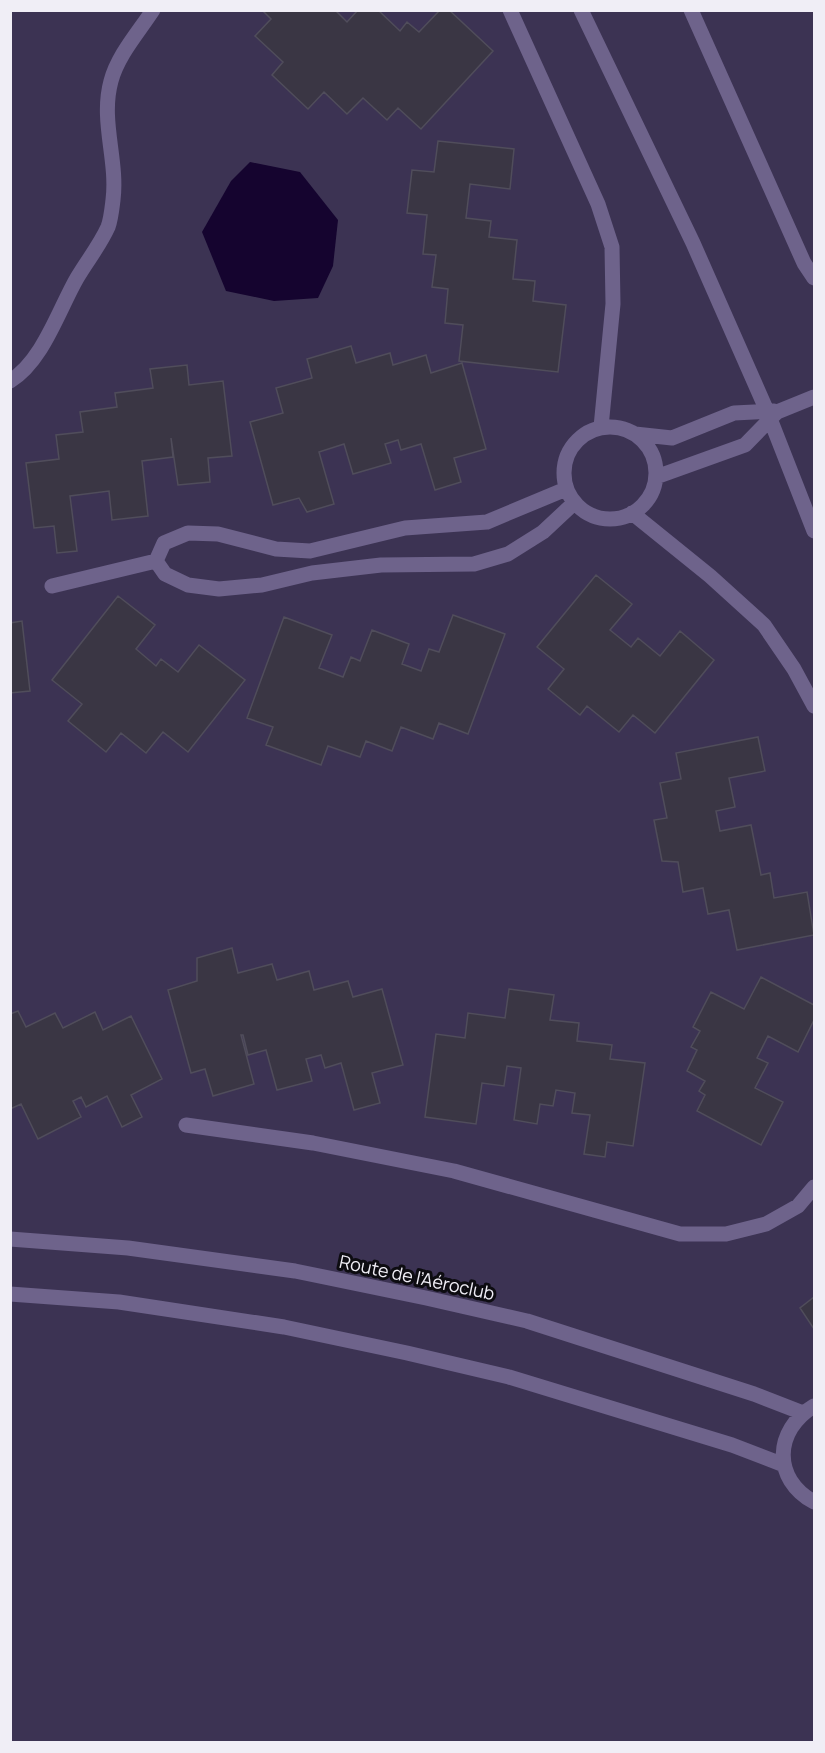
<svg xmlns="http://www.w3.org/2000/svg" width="825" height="1753" font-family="Manrope,sans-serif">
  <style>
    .green { fill: #3c3353 }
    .water { fill: #15042f }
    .building { fill: #3a3644; stroke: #504d5b; stroke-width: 1.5 }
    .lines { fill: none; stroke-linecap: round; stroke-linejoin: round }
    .minor { stroke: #6e638b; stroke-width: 15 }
    .labels { text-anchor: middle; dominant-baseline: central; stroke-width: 6; stroke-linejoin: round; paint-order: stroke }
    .street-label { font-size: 18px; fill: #f0eef6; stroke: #0d0c11 }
  </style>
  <rect width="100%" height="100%" fill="#24212e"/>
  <path class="green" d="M11 11H814V1742H11Z"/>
  <path class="water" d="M250 162 300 172 338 220 333 266 318 298 274 301 226 291 202 232 231 181Z"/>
  <path class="building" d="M262 10H335L347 22 358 10H378L400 31 407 22 419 32 440 10H449L493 51 421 129 398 108 387 120 363 98 347 114 324 92 308 109 272 75 283 62 255 36 271 19Z
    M438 141 514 149 510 189 470 184 466 218 491 221 489 237 517 240 513 279 535 281 533 301 566 305 558 372 459 361 463 325 445 323 448 289 432 287 436 255 423 254 427 215 407 213 412 170 434 172Z
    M351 346 356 363 390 353 393 365 426 355 431 373 462 363 486 449 454 458 461 482 435 490 421 444 401 450 398 440 385 444 391 463 353 474 344 444 319 452 334 504 307 512 299 498 273 505 250 422 283 413 276 388 312 378 307 359Z
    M187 365 189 385 223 381 232 456 208 458 210 482 178 485 171 438 173 457 142 461 148 516 112 520 109 491 70 496 77 551 57 553 54 526 34 528 26 463 59 459 56 435 83 432 80 412 117 407 115 393 153 388 150 369Z
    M596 575 632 604 610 630 631 647 638 638 660 656 680 631 714 660 655 733 633 715 619 732 587 706 580 715 548 689 564 669 537 647Z
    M118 596 155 625 136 649 156 666 161 659 178 672 199 645 245 680 188 752 163 732 146 753 121 733 106 752 68 721 82 704 52 680Z
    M453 615 505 634 468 734 439 723 433 739 401 727 392 751 366 741 360 757 328 746 321 765 266 745 273 727 247 718 284 617 332 635 319 668 343 677 351 657 360 661 372 630 409 644 402 664 421 671 429 649 439 652Z
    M22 621 30 691 10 693V623Z
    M758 737 765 771 729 778 735 807 716 811 720 831 751 825 761 875 770 873 774 898 807 892 814 935 737 950 729 910 708 914 703 888 683 892 678 862 662 861 654 820 667 818 660 783 681 779 676 753Z
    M232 948 238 973 272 964 277 980 309 971 314 990 348 981 353 997 382 989 403 1065 372 1073 380 1103 354 1110 341 1063 325 1068 321 1055 306 1059 312 1081 277 1090 266 1050 248 1055 243 1035H241L254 1084 213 1096 205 1069 191 1073 168 990 197 981V958Z
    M761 977 814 1005V1020L798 1052 768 1036 757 1058 768 1063 755 1088 783 1102 761 1145 697 1111 705 1095 699 1091 705 1081 687 1071 697 1050 691 1047 700 1031 693 1027 711 992 744 1009Z
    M509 989 554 995 550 1020 579 1023 577 1041 612 1045 610 1059 645 1063 633 1146 607 1142 605 1157 584 1154 590 1115 572 1113 575 1093 556 1090 553 1106 540 1104 537 1124 514 1120 521 1068 507 1066 504 1086 482 1083 476 1124 425 1117 436 1034 465 1038 468 1013 505 1018Z
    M18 1011 26 1027 55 1013 63 1028 95 1012 103 1030 131 1016 162 1079 131 1095 142 1117 122 1127 107 1096 86 1107 81 1097 73 1101 81 1117 38 1139 21 1104 10 1109V1014Z
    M814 1297V1329L800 1308Z"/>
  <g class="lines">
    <path class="minor" d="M510 10 598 204 612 247 613 304 601 427
      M581 10 693 243 767 411 814 531
      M691 10 804 263 814 278
      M10 381C43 361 59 309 77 278 87 261 100 245 108 227 111 219 112 208 113 200 118 160 100 121 111 81 118 55 138 33 153 10
      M564 473a46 46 0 1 1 92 0a46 46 0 1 1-92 0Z
      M635 434 672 438 734 413 774 411
      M656 477 745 445 777 412 814 397
      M566 489 487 522 405 528 310 551 276 549 218 534 188 533 164 543 156 561 165 574 188 585 219 589 262 585 312 573 381 565 474 564 508 554 543 532 574 503
      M632 513 710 576 764 625 794 669 814 706
      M52 586 156 561
      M186 1125 313 1143 454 1171 680 1234H726L766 1224 798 1206 814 1187
      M10 1239 128 1248 295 1271 426 1298 527 1321 754 1394 803 1413
      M10 1294 119 1302 284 1327 407 1353 509 1377 732 1445 784 1465
      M814 1406C774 1430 772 1479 814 1502"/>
  </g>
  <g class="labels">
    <g class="street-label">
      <text transform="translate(417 1277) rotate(12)">Route de l’Aéroclub</text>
    </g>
  </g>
  <rect width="825" height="1753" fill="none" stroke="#f0eef6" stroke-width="24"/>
</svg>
